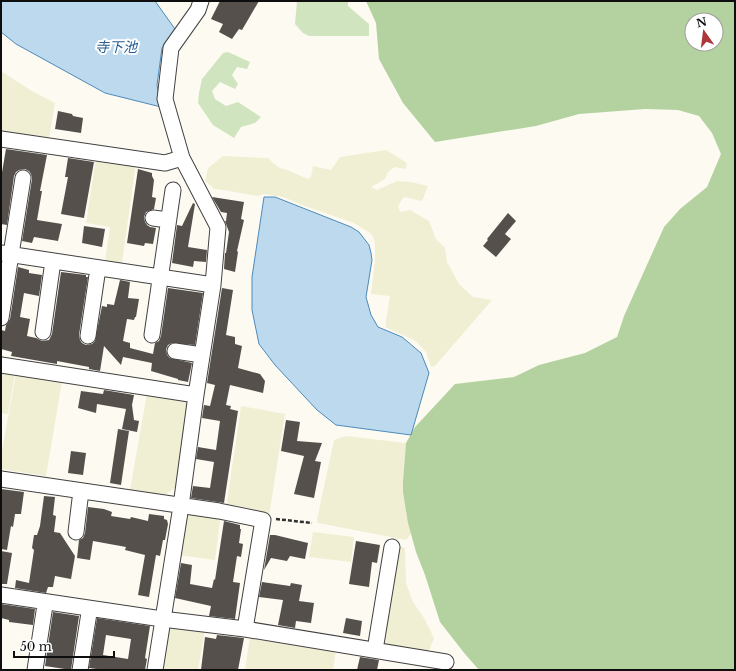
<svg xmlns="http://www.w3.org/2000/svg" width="736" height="671" font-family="'Libre Baskerville','Noto Sans JP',serif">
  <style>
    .farmland { fill: #f0efd4 }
    .green { fill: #d0e4bf }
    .forest { fill: #b4d2a0; fill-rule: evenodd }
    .water { fill: #bcd9ee; stroke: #4d8abb }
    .building { fill: #55504c; fill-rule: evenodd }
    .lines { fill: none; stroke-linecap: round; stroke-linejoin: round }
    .minor-casing { stroke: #414141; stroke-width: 17 }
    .path { stroke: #303030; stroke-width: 2.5; stroke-dasharray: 4 2; stroke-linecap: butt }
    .minor { stroke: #fff; stroke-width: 15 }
    .labels { text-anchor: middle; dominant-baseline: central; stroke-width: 4; stroke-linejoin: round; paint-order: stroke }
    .water-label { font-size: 14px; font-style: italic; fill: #285e90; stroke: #fff }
  </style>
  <rect width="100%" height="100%" fill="#fdfbf1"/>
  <path class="farmland" d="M1 71 32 91 55 103 49 139 1 132Z
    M386 150 407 163 406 169 395 167 388 172 385 179 371 187 377 190 397 181 411 182 428 186 422 201 404 197 398 206 400 212 410 210 429 221 436 239 445 248 447 262 459 284 473 297 492 300 435 366 431 367 426 352 416 341 385 327 390 296 371 294 375 261V243L373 237 370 233 354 223 302 205 283 197 264 194 258 196 223 190 214 189 205 181 208 168 223 156 268 158 278 167 287 170 308 179 311 177 313 166 331 170 340 157Z
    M96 157 136 163 122 263 105 261 110 227 86 223Z
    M1 372 15 374 8 414 1 413Z
    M16 374 62 381 46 476 1 469V456Z
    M147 393 185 397 189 406 176 487 165 495 130 490Z
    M241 406 285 414 269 516 226 508Z
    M346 436 406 443 403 480V492L411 534 406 540 318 523 317 519 334 440Z
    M185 509 221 514 215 560 178 555Z
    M313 532 354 537 351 562 309 557Z
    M398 546 405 548 406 583 413 602 424 618 434 638 428 653 382 646Z
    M168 624 205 630 198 670H160Z
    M250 636 336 650 333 670H245Z"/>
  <path class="green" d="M297 1H348V6L369 24V36H309L303 33 295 24Z
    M228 52 250 62 247 69 237 67 232 75 238 84 235 89 220 82 212 91 215 99 226 106 238 102 261 117 255 123 241 127 234 138 213 125 198 103 199 93 202 79 223 53Z"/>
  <path class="forest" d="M366 1H735V670H479L465 654 440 622 425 575 416 552 408 523 403 492V481L406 443 415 427 455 384 514 377 539 365 585 353 617 337 624 316 664 227 680 209 707 187 721 154 712 133 699 116 678 110 645 109 579 114 536 126 435 142 403 103 379 59 376 23ZM692 20H716V44H692Z"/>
  <path class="water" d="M1 1H155L175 29 162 48 157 85 161 107 105 93 16 44 1 32Z
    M264 197H275L351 227 359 232 369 245 371 253 372 260 366 297 371 315 378 327 402 337 421 353 429 373 411 435 336 425 317 410 275 365 259 344 252 310V277Z"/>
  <path class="building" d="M220 1H259L242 30 239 29 232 39 219 32 223 24 211 19Z
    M58 111 72 114 73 116 83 118 81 133 55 129Z
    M6 149 47 155 40 191H42L37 220 62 224 58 241 34 237 32 243 22 241 32 179 31 174 29 171 25 169 19 170 16 172 14 176 7 225 1 224V178Z
    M68 158 94 162 84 218 61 214 68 177H65Z
    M138 169 152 173V176L154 180 152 197 156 198 154 209 146 212 144 217 145 222 147 225 150 227 156 228 153 244 145 243 144 246 127 243Z
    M212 197 244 202 241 219 244 220 237 251 238 252 235 272 224 269 225 253H226L229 232 225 221H226L227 213 221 212Z
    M193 203 195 204 188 247 207 250 206 262 194 261 193 267 172 263 177 225 182 226Z
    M508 213 516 221 505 234 511 239 496 257 483 246 488 240 487 239Z
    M84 226 105 229 102 247 82 243Z
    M18 267 29 270V273L42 275 39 296 24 293 20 317 30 319 27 336 36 338 42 341 49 340 52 334 61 272 86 275V277H88L79 335 80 340 82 343 86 345 92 344 95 341 102 306 107 307V304L114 305 120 280 130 282 128 298 139 299 136 317H135L134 320 127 319 123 341 130 343V348L153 354 155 343 159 341 161 336 168 288 203 293 195 345 172 343 168 345 166 349 167 355 170 358 192 363 188 382 178 380V379L151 371 152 363 123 357 121 365 104 346 100 371 89 369V367L57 361V364L11 356 12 352 1 349V330L5 331 6 325 10 319Z
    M222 288 233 290 226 335 235 337V344L242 346 238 368 260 374 265 381 263 393 230 385 226 405 231 406 230 409 238 411 224 503 191 498 193 486 210 488 214 462 196 459 198 447 216 450 220 421 202 418 204 405 210 406 215 385 207 383Z
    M104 390 134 395 132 405 134 420 139 421 137 432 122 429 126 409 97 404 96 413 78 408 81 391 103 394Z
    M286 420 300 422 297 441 322 443 315 461 321 462 314 498 294 494 304 456 281 451Z
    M118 429 129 431 121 485 110 483Z
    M71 451 86 453 83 475 68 473Z
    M1 489 24 492 21 514H15L13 527 11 526 7 550 1 549Z
    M44 496 55 497 53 515 56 516 54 532 60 533 75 556 71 579 55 576 53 587H48L46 593 15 588 16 580 29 583 34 550 32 548 34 535H37L40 526Z
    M88 507 104 509 112 512 111 516 130 519 131 517 148 521 149 514 164 516V519L167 520 168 524 165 540H163L160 556 156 555 149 597 138 595 145 555 125 550 126 547 93 541 90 560 77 558 79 540 83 538 85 533Z
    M224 521 240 525V529H241L239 543 243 544 241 557 237 556 233 582 240 583 235 619 209 616 211 606 175 598 181 563 192 565 190 584 212 588 214 579 215 580Z
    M270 535H275L308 543 305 559 290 556 287 561 271 558 264 570Z
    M356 541 380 545 377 563 372 562 369 587 349 584Z
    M1 551 12 553 7 584H1Z
    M262 582 290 586 291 583 302 585 299 601 314 603 311 623 296 621 295 628 278 625 283 600 259 597Z
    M1 604 35 609 33 625 9 622V620L1 618Z
    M53 612 79 616 71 670 45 666Z
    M97 618 150 626 145 658 147 659 145 670H104L89 668ZM106 635 131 639 128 659 103 655Z
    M346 618 362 621 360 636 343 633Z
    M217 635 244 638 238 670H201L205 637 216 639Z
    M360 657 379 660 377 670H357Z"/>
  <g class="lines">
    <defs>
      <path id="minor" d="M1 139 165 163 182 158
        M153 218 168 220
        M1 253 213 285
        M1 318 23 178
        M43 332 53 261
        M152 335 173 190
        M88 336 98 268
        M175 351 202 355
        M1 365 196 395
        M1 479 219 511 263 520 245 629
        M76 532 81 491
        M1 595 162 619 245 629 446 662
        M375 650 392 547
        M35 670 45 605
        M80 670 89 613
        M155 670 181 506 196 395 213 285 218 227 182 158 165 99 171 48 198 10 201 1"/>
    </defs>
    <use href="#minor" class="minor-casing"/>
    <path class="path" d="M276 519 312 523"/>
    <use href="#minor" class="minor"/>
  </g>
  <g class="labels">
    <g class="water-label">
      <text x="116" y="47">寺下池</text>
    </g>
  </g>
  <rect width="736" height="671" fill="none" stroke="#0e0e0e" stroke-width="4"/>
  <g transform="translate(704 32) rotate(346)"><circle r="19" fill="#ffffff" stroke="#9f9f9f"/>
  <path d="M0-3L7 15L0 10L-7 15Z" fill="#ac3839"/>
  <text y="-6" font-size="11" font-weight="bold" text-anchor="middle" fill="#0e0e0e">N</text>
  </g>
  <path d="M14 651v6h100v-6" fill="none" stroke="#0e0e0e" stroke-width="2"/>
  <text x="20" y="651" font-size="12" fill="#0e0e0e" stroke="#ffffff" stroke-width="3" paint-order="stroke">50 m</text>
</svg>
